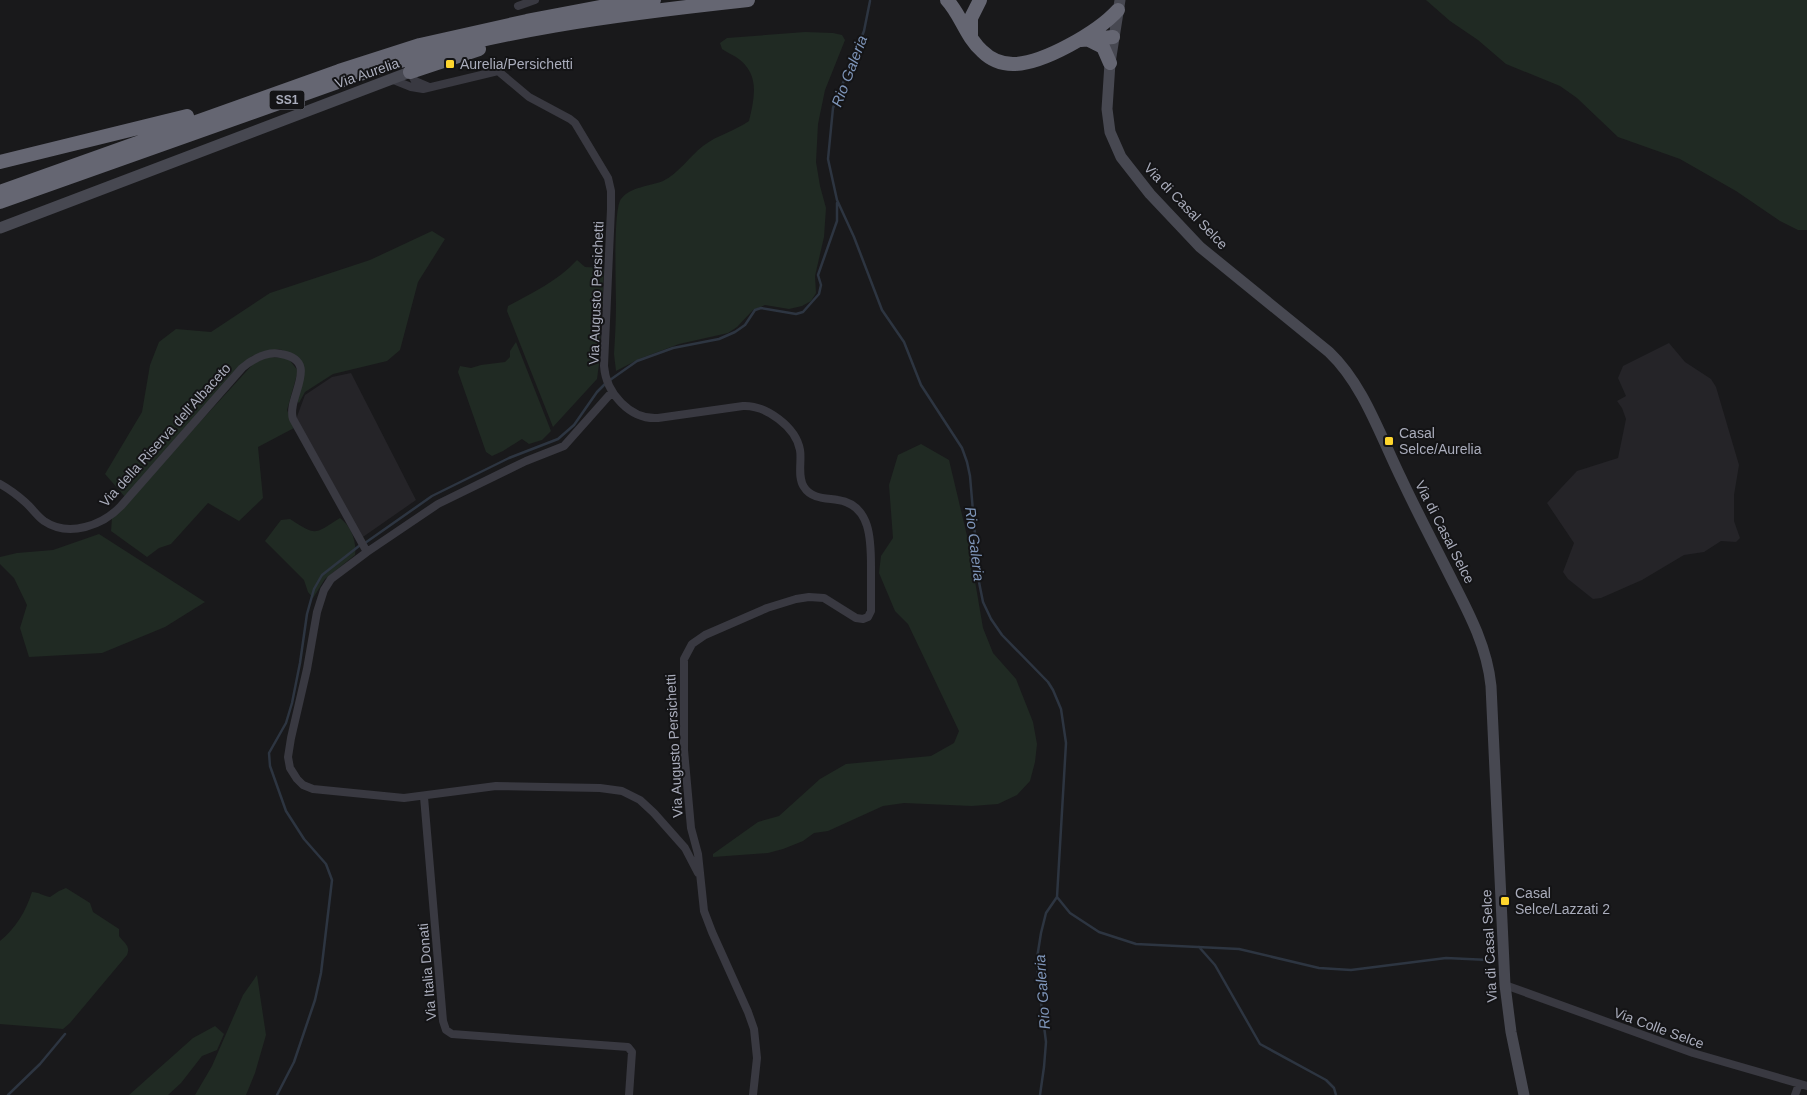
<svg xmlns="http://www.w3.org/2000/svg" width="1807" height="1095" font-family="Helvetica,sans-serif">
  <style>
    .built { fill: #252428 }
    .green { fill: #202a23 }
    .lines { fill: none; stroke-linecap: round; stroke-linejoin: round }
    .stream { stroke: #2d3541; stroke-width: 2.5 }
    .street { stroke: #393941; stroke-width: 8 }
    .secondary { stroke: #474851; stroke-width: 11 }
    .highway { stroke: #656672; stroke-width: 14 }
    .poi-dot { fill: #ffd62d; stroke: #141416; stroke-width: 2 }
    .labels { text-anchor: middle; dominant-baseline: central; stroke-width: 4; stroke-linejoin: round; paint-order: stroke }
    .shield { fill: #141416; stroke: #7d7f8a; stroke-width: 1 }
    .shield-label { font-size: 12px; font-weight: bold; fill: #aaadbc }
    .poi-label { font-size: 14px; fill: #aaadbc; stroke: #141416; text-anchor: start }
    .street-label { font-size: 14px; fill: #aaadbc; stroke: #141416 }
    .water-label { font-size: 15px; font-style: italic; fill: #7e95b9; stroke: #141416 }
  </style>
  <rect width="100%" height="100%" fill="#19191b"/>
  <path class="built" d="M1669 343 1685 362 1711 379 1716 387 1739 465 1734 495V521L1740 538 1736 542 1721 541 1704 552 1684 555 1642 580 1601 598 1593 599 1568 579 1563 572 1574 543 1547 503 1577 471 1618 458 1626 419 1622 408 1617 401 1626 396 1618 378 1623 366Z
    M351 373 416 500 360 539 295 422 305 395 332 377Z"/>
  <path class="green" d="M1426 0H1807V230H1798L1780 221 1736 191 1680 159 1618 137 1577 98 1560 86 1506 64 1478 40 1450 21Z
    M805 32 833 33 842 35 845 40 825 90 818 124 816 162 820 186 826 208 824 237 815 276 816 293 811 301 802 306 789 309 765 305 753 310 737 327 728 333 679 344 639 359 616 371 614 354C615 338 616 321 616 304 616 287 613 210 621 199 630 187 650 186 663 181 679 173 689 157 703 146 717 135 735 131 749 121 755 96 760 73 736 57 731 54 726 52 722 49L720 43 727 38Z
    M432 231 445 239 418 282 400 350 387 361 333 374 305 392 299 403 296 400 302 376 292 354 279 349 252 356 125 497 105 474 142 412 150 365 159 342 176 329 211 332 270 293 370 260Z
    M577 260 585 267 604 268 599 364 597 379 553 427 507 311 508 306C532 293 558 281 577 260Z
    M516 342 551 431 542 440 529 444 522 439 503 451 492 456 486 452 458 372 460 366 471 368 481 365 505 362 510 357V351Z
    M269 357 288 358 298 371 287 410 294 428 258 447 263 498 239 521 208 503 171 544 159 548 147 557 111 531 112 518 254 363Z
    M921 444 949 460 968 540 983 628 993 653 1016 679 1033 722 1037 744 1035 762 1030 781 1017 795 998 804 972 806 904 803 883 806 828 831 814 833 803 841 783 849 768 853 713 857V854L758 822 779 816 820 779 846 764 931 756 954 743 959 731 908 624 895 611 879 573 881 556 893 538 889 485 898 455Z
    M340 518C351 526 357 542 355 555L325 579 313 598 308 592 304 580 265 541 281 520 290 519C317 536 313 535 340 518Z
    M99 534 205 602 165 627 102 653 29 657 20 628 27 605 14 578 0 564V557L17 553 53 550Z
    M66 888 90 903 93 912 119 929V936C124 943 131 946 127 955L70 1023 63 1029 0 1024V941C16 928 26 911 32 892 39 892 43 896 50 897L59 891Z
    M257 975 266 1035 255 1073 246 1095H195L212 1066 243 995Z
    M215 1026 224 1034 217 1050 202 1056 181 1083 168 1095H129L193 1038Z"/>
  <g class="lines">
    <path class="stream" d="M870 1 864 31 833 108 828 159 837 200 854 237 882 310 904 342 921 385 962 448 967 462 970 476 979 582 983 602 991 619 1002 635 1048 682 1053 690 1061 709 1066 743 1057 897 1046 913 1041 933 1037 958 1038 978 1046 1042 1044 1067 1040 1095
      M610 380 637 361 673 348 719 339 735 332 745 325 755 310 761 308 796 314 803 312 819 294 821 285 818 275 837 221V203
      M365 543 432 496 509 458 558 439 574 425 597 392 605 384
      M1057 897 1070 913 1099 932 1136 944 1239 949 1319 968 1351 970 1446 958 1489 960
      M1199 947 1215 965 1260 1044 1326 1080 1334 1088 1336 1095
      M8 1095 40 1064 65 1034
      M277 1095 294 1062 315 1000 321 973 332 880 326 864 304 839 286 811 270 766 269 753 286 723 292 703 300 663 307 614 314 589 322 575 359 546"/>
    <path class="street" d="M518 6 535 0
      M410 72 415 81 429 87
      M391 79 411 87 423 89 498 71 529 97 570 119 575 123 608 178 611 191V209L604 366C606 393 630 420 658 418L743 406C766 405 796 427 800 450 802 461 797 477 804 487 811 499 827 498 838 500 872 505 871 543 871 569 871 583 871 597 871 611L868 617 863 619 856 618 824 598 809 597 796 599 767 608 705 635 692 644 684 659V750L691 828 698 854 704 911 712 932 748 1012 754 1029 757 1058 753 1095
      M612 392 564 446 526 461 438 504 367 552 331 579 324 590 317 612 307 669 291 738 288 757 290 768 297 779 303 785 313 789 404 798 496 786 600 788 622 791 640 800 654 813 685 848 698 873
      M0 484C9 489 17 495 25 502 32 508 37 516 44 521 69 538 103 525 121 506L242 368C253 359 267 351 281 354 322 361 286 397 293 419L367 552
      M424 797 443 1021 446 1030 452 1034 628 1047 632 1052 629 1095
      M1505 985 1693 1053 1807 1086
      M1795 1095 1799 1084"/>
    <path class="secondary" d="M1120 0 1110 63 1107 109 1110 132 1121 157 1150 194 1200 247 1329 352C1364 385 1381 438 1402 480 1417 512 1434 544 1450 576 1468 611 1487 646 1491 686L1505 985 1511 1032 1524 1095
      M0 228 410 72"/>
    <path class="highway" d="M947 0C961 15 966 37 982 51 990 59 1001 64 1013 64 1043 64 1098 32 1118 10
      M971 35V18L980 0
      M1081 40 1113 37
      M1089 40 1103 47 1110 63
      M410 72 479 49
      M0 162 187 116
      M0 192 339 71 420 45 527 21 601 7 654 0
      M0 202 366 72C489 30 619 14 748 0"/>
  </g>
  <g class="poi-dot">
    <rect x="445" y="59" width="10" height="10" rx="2.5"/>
    <rect x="1384" y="436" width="10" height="10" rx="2.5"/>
    <rect x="1500" y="896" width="10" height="10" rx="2.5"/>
  </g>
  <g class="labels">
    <rect class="shield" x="269.5" y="90.5" width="35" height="19" rx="4"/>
    <g class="shield-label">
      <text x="287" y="100">SS1</text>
    </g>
    <g class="poi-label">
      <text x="460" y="64">Aurelia/Persichetti</text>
      <text x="1399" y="433">Casal<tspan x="1399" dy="16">Selce/Aurelia</tspan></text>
      <text x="1515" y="893">Casal<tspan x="1515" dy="16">Selce/Lazzati 2</tspan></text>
    </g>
    <g class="street-label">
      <text transform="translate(367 73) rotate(-19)">Via Aurelia</text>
      <text transform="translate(1186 206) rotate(46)">Via di Casal Selce</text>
      <text transform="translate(596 293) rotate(-88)">Via Augusto Persichetti</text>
      <text transform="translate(165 435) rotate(-48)">Via della Riserva dell'Albaceto</text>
      <text transform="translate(1445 532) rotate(63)">Via di Casal Selce</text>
      <text transform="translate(674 746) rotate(-93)">Via Augusto Persichetti</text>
      <text transform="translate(1489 946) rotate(-93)">Via di Casal Selce</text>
      <text transform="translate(427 972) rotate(-95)">Via Italia Donati</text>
      <text transform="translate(1659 1028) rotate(20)">Via Colle Selce</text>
    </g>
    <g class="water-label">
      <text transform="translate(849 71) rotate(-69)">Rio Galeria</text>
      <text transform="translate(975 544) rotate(83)">Rio Galeria</text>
      <text transform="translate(1042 992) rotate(-94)">Rio Galeria</text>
    </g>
  </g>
</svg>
